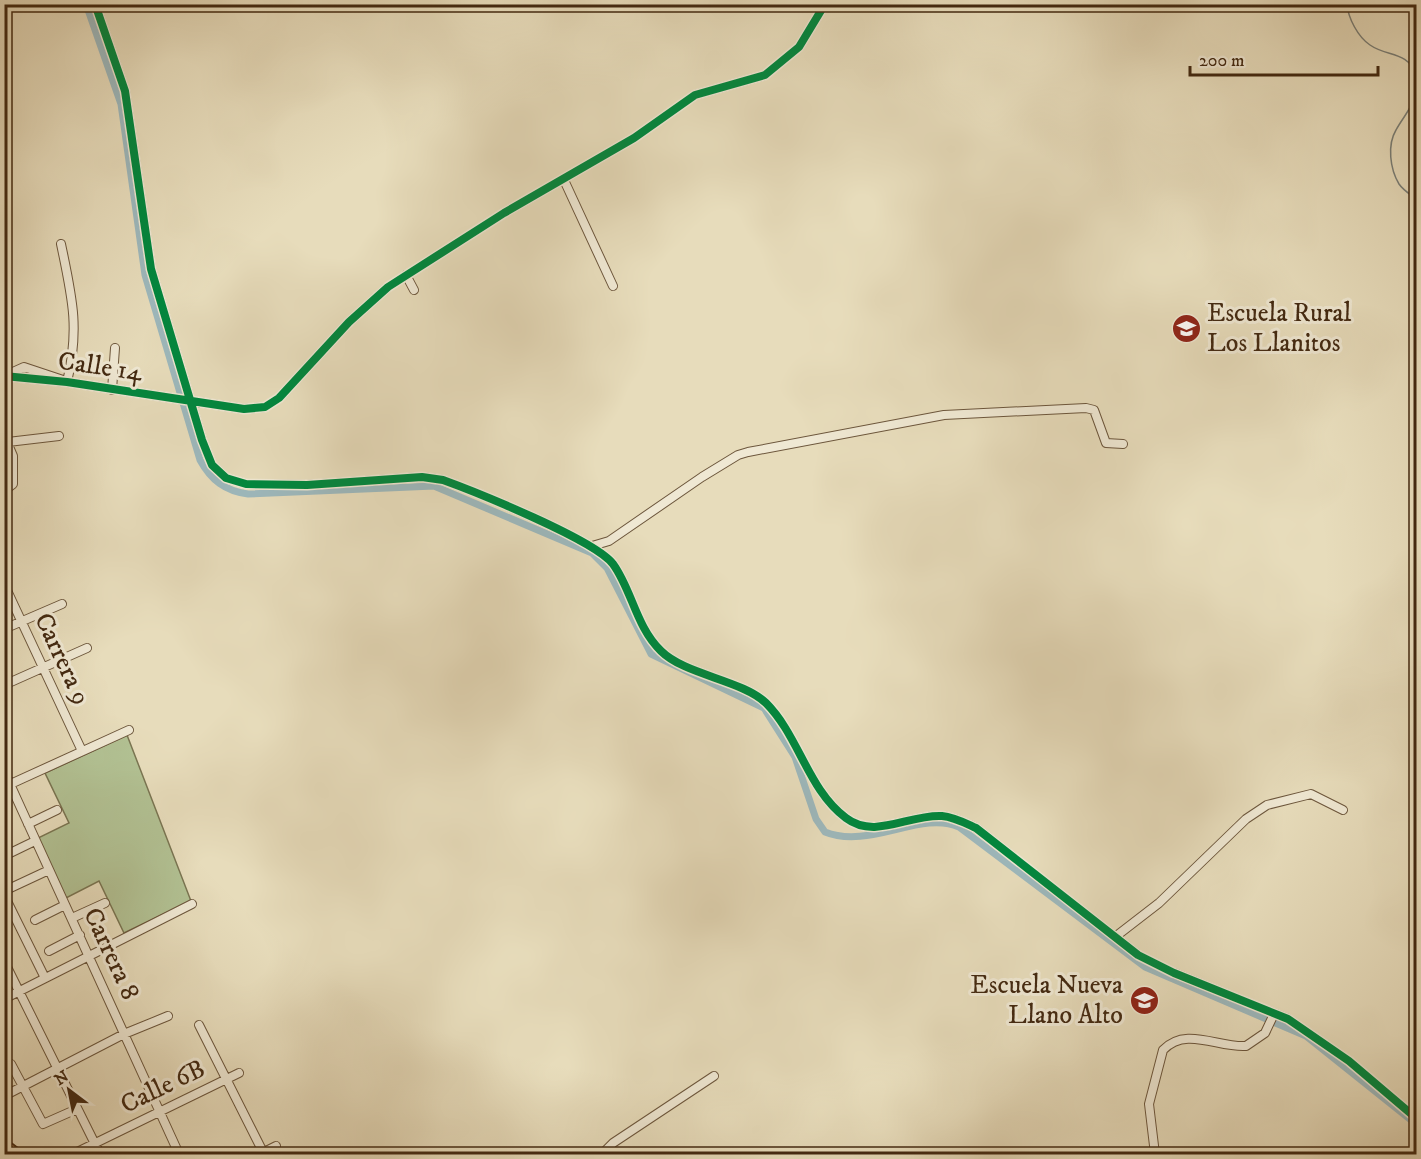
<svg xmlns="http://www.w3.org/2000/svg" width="1421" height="1159" font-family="'IM FELL DW Pica',serif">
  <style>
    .green { fill: #b2c193; stroke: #7a7552; stroke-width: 1.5 }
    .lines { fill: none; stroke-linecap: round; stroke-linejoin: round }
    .stream { stroke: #797f78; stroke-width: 1.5 }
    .canal { stroke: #9db8bc; stroke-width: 7 }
    .minor-casing { stroke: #6c563c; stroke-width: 10 }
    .major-casing { stroke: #432911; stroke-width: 14 }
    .minor { stroke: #efe8d3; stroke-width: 8 }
    .major { stroke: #e4be7e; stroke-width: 10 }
    .cycleway-casing { stroke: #efe8d3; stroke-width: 11 }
    .cycleway { stroke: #00873e; stroke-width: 8 }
    .labels { text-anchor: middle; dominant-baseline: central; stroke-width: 6; stroke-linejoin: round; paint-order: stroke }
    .poi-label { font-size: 26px; fill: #432911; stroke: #efe8d3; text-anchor: start }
    .street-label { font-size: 26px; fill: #432911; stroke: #efe8d3 }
  </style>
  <rect width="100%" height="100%" fill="#e7dcbb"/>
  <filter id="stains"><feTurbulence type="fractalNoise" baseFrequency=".00333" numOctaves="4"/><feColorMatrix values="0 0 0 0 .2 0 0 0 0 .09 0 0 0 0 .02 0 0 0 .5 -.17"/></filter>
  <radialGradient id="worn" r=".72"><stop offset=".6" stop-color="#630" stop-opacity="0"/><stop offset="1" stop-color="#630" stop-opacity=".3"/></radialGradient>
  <path class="green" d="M127 735 191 901 124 933 99 881 66 898 38 838 69 823 45 773Z"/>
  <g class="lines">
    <path class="stream" d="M1347 4C1348 18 1358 37 1370 45 1387 57 1407 51 1416 74
      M1416 93C1413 107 1403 117 1396 130 1387 145 1390 169 1399 184 1403 190 1411 195 1416 199"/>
    <path class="canal" d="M86 4 121 104 145 275 200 460C211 480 225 491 248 494L434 486 592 553 607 568 651 654 764 708 795 757 816 819 825 832C869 850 921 810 959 827L1145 967 1306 1036 1416 1124"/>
    <defs>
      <path id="minor" d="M95 4 125 91 151 269 202 440 212 465 226 478 246 484 307 485 422 477 443 480C476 492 595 540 613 564 632 590 636 627 661 651 685 675 742 680 766 703 799 736 808 790 846 818 875 840 909 814 942 816 954 817 965 823 976 828L1138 955 1174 973 1288 1019 1349 1061 1416 1118
        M4 59 7 58
        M564 180 613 286
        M61 244C72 297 80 328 67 382
        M406 275 414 290
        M4 376 67 382 244 409 265 407 279 398 349 322 388 287 504 213 634 138 695 95 765 75 799 47 825 4
        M4 376 24 367 63 380
        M112 390 115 348
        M4 435 13 456V484L4 491
        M8 442 59 436
        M592 546 609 541 702 477 738 455 748 452 944 415 1086 408 1094 410 1106 443 1123 444
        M4 584 82 751
        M4 629 62 604
        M4 685 87 648
        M4 771 179 1154
        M4 787 129 730
        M28 824 57 810
        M4 856 35 841
        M4 891 49 870
        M4 895 45 978
        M72 918 105 903
        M35 920 65 905
        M1115 937 1159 903 1246 819 1267 805 1311 794 1343 810
        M49 951 80 935
        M4 961 100 1154
        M4 999 192 904
        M199 1025 264 1154
        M11 1064 43 1124 77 1109
        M4 1096 124 1034 168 1016
        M73 1154 239 1073
        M260 1154 276 1146
        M602 1154 613 1143 714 1076
        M1155 1154 1149 1104 1163 1050C1186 1026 1218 1048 1246 1046L1265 1033 1274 1014"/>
      <path id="major" d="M4 1145 16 1154"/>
    </defs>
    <use href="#minor" class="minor-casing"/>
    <use href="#major" class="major-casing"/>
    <use href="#minor" class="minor"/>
    <use href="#major" class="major"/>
    <defs>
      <path id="cycleway" d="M95 4 125 91 151 269 202 440 212 465 226 478 246 484 307 485 422 477 443 480C476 492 595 540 613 564 632 590 636 627 661 651 685 675 742 680 766 703 799 736 808 790 846 818 875 840 909 814 942 816 954 817 965 823 976 828L1138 955 1174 973 1288 1019 1349 1061 1416 1118
        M4 376 67 382 244 409 265 407 279 398 349 322 388 287 504 213 634 138 695 95 765 75 799 47 825 4"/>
    </defs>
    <use href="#cycleway" class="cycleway-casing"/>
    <use href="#cycleway" class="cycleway"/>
  </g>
  <defs>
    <symbol id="school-disc" viewBox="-11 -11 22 22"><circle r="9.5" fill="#8f2418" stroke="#efe8d3"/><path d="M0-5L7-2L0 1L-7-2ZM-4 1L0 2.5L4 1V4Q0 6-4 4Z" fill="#fff"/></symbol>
  </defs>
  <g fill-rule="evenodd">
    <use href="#school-disc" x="1170" y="312" width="33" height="33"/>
    <use href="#school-disc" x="1128" y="984" width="33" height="33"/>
  </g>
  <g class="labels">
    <g class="poi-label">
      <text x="1207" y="313">Escuela Rural<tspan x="1207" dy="30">Los Llanitos</tspan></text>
      <text x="1123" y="985" text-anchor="end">Escuela Nueva<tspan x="1123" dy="30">Llano Alto</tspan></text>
    </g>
    <g class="street-label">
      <text transform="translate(100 367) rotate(8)">Calle 14</text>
      <text transform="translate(62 659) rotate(65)">Carrera 9</text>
      <text transform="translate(111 954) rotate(65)">Carrera 8</text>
      <text transform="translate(163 1087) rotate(-26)">Calle 6B</text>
    </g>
  </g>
  <rect width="1421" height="1159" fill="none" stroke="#e7dcbb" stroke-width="24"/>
  <rect x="6" y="6" width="1409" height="1147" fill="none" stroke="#432911" stroke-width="3"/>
  <rect x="12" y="12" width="1397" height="1135" fill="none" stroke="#432911" stroke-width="1.5"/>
  <g transform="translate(69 1090) rotate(328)" stroke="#efe8d3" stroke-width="4.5" paint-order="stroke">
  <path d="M0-4.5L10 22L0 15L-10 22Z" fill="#432911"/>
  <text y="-9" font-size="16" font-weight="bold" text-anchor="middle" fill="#432911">N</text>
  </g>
  <path d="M1190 66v9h188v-9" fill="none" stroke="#432911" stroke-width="3"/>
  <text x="1199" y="66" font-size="18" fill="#432911" stroke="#efe8d3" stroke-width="4.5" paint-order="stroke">200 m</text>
  <rect width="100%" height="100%" filter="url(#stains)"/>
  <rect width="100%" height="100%" fill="url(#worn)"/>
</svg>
